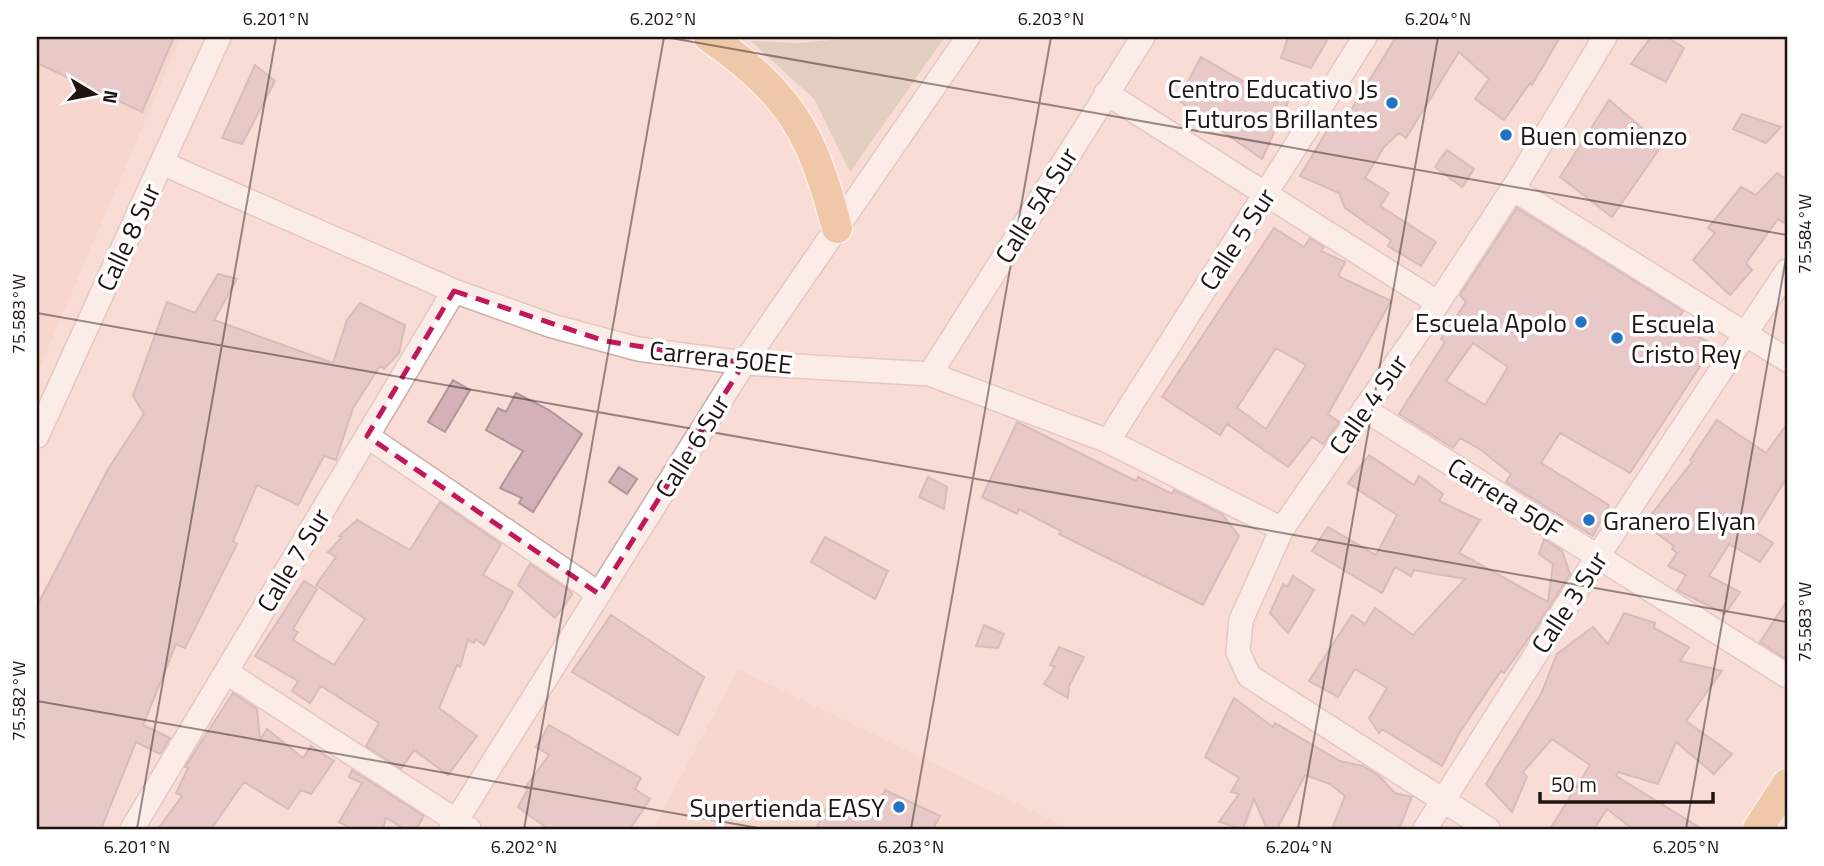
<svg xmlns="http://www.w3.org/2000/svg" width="1824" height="866" font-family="'Titillium Web',sans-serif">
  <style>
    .built { fill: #f3cec5 }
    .green { fill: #c5bca4 }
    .building { fill: #d3b1b7; stroke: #b09499; stroke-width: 2; fill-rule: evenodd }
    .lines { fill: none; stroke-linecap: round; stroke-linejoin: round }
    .minor-casing { stroke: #caafa8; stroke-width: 26 }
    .major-casing { stroke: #fff; stroke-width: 33 }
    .minor { stroke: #fff; stroke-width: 23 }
    .major { stroke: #e2af75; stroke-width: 30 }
    .marked { fill: none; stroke: #c2185b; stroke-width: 5; stroke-dasharray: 14 9; stroke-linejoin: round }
    .ticks { fill: none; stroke: #1e1412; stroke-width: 2; stroke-opacity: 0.45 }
    .poi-dot { fill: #2473c2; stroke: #fff; stroke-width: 2.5 }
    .labels { text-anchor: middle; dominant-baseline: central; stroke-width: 7; stroke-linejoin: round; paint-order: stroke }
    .poi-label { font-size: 26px; fill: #1e1412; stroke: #fff; text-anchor: end }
    .street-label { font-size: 26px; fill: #1e1412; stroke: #fff }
    .neatline { fill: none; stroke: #1e1412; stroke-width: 2.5 }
    .ticks-label { font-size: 18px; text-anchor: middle; fill: #1e1412 }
  </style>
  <rect width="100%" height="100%" fill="#f9dcd5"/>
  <path class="built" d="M37 37H181L37 374Z
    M738 669 1070 829H653Z"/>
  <path class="green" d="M863 37H945L850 172 814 99 751 41 798 43Z"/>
  <path class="building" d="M37 37H174L142 112 37 63Z
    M1288 37H1329L1311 68 1281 58Z
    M1396 37H1560L1532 85 1530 83 1504 120 1475 99 1489 79 1459 52 1406 138 1399 133 1384 147 1365 178 1389 193 1380 206 1436 242 1421 266 1388 246 1391 240 1345 208 1339 193 1300 176 1331 124 1336 127 1348 108 1351 110Z
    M1651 37H1667L1684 48 1666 82 1631 64Z
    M1201 57 1267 95 1288 102 1262 159 1178 100Z
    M255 65 275 81 242 144 222 138Z
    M1609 100 1662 145 1612 217 1560 177Z
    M1742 114 1781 127 1766 143 1733 129Z
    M1447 150 1474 169 1462 187 1435 167Z
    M1777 173 1787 180V225L1778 219 1746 263 1752 270 1730 295 1693 260 1715 233 1708 228 1741 187 1756 195Z
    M1517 208 1683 311 1675 324 1714 345 1630 473 1560 433 1541 463 1609 505 1593 536 1506 482 1511 474 1481 450 1460 438 1453 448 1399 414 1445 342 1441 339 1466 302 1460 295ZM1473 343 1508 367 1485 405 1446 381Z
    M1274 228 1304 247 1310 238 1324 247 1321 251 1345 262 1338 276 1391 301 1328 414 1339 422 1323 444 1312 437 1288 467 1227 424 1220 435 1162 397ZM1276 348 1306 365 1266 429 1237 408Z
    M218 274 237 279 214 320 333 363 347 320 360 303 405 325 399 353 384 369 380 366 353 408 336 460 324 456 298 505 257 485 233 541 237 544 185 648 176 644 143 725 170 738 160 754 136 742 101 829H44L37 826V606L108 469 144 414 133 396 167 302 195 313Z
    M453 380 470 390 445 432 428 422Z
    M516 393 549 410 582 434 533 512 519 503 522 498 500 488 523 451 486 430 498 408 506 412Z
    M1717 420 1766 453 1787 424V477L1754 531 1773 543 1760 562 1729 544 1709 576 1740 592 1725 614 1677 590 1686 575 1668 566 1677 553 1672 549 1674 546 1644 524 1692 462 1690 460Z
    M1017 422 1136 481 1138 477 1172 494 1174 490 1222 514 1239 536 1203 605 1059 534 1061 531 1019 509 1017 514 982 497Z
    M1369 455 1414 485 1419 476 1443 494 1439 501 1480 520 1459 553 1548 602 1553 564 1539 554 1544 539 1562 551 1570 574 1538 625 1504 673 1501 671 1460 732 1442 766 1382 729 1379 733 1369 718 1387 688 1355 669 1338 697 1309 681 1352 615 1365 624 1375 608 1413 635 1465 579 1414 570 1411 576 1395 567 1382 593 1312 551 1328 527 1376 555 1397 515 1348 483Z
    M619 467 637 479 627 494 609 482Z
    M928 477 947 487 944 509 919 497Z
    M440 502 501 544 483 575 513 592 484 645 476 639 474 643 468 640 460 667 457 665 439 708 477 736 448 775 414 750 401 769 366 746 379 723 321 686 310 703 292 691 298 681 255 656 304 581 317 589 293 629 298 632 293 640 334 665 365 619 316 585 336 557 328 552 342 537 339 536 357 520 410 550Z
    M825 537 888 571 875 599 811 562Z
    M530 564 570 591 572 595 555 618 518 585Z
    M1293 576 1314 590 1288 633 1270 613 1283 584 1287 587Z
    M1787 601V660L1760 642Z
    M1624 613 1655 623 1654 628 1689 647 1680 661 1722 671 1686 721 1732 754 1714 774 1676 742 1658 784 1618 772 1616 776 1702 829H1633L1607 809 1594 829H1550L1590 765 1552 739 1523 772 1527 777 1512 812 1486 784 1541 694 1557 654 1593 627 1608 644Z
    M611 615 704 677 678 735 572 672Z
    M984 625 1004 634 998 648 976 646Z
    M1059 647 1084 657 1069 686 1068 698 1044 684 1055 667 1050 665Z
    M233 693 257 709 260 740 267 729 303 758 311 746 334 761 311 794 301 790 288 809 244 782 211 829H158L182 796 176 793 188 768 185 767Z
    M1234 698 1273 727 1275 723 1340 761 1363 766 1378 775 1395 793 1412 797 1399 829H1332L1345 796 1330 784 1305 775 1277 829H1267L1254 799 1243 829 1219 822 1239 794 1231 792 1239 778 1205 757Z
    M549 725 641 778 635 789 650 799 630 829H548L518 807 528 789 525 788 549 755 536 747Z
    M352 770 424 816 416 829H405L386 818 383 829H352L339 822 362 783 349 777Z
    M885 790 940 816 933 829H816L831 798 872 818Z"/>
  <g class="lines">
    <defs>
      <path id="minor" d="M1106 93 1438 303
        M162 163 454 291 552 326 638 349 744 363 930 374 1108 441 1282 529
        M1513 189 1787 360
        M930 374 1143 37
        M1364 409 1787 676
        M37 436 219 37
        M367 436 599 594
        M1108 441 1365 37
        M226 672 469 829
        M132 829 454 291
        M451 829 744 363 968 37
        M1425 829 1598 556 1787 271
        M1488 829 1249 676 1238 652 1241 620 1282 529 1438 303 1521 176 1605 37"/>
      <path id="major" d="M709 37C791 94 812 133 837 228
        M1758 829 1787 784"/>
    </defs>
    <use href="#minor" class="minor-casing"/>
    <use href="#major" class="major-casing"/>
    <use href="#minor" class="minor"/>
    <use href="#major" class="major"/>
  </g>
  <path d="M0 0H1824V866H0ZM454 291 605 341 744 363 599 594 367 436Z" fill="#f9dcd5" fill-opacity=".55" fill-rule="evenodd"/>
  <path class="marked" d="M454 291 605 341 744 363 599 594 367 436Z"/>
  <path class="ticks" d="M665 37 1787 235M37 313 1787 622M37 701 764 829M137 829 276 37M524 829 664 37M911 829 1051 37M1298 829 1438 37M1686 829 1787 252"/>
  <g class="poi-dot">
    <circle cx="1392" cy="103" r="7"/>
    <circle cx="1506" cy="135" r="7"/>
    <circle cx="1581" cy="322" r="7"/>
    <circle cx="1617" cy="338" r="7"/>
    <circle cx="1589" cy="520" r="7"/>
    <circle cx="899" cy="807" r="7"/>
  </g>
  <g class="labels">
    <g class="poi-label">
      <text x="1378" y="88">Centro Educativo Js<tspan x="1378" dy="30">Futuros Brillantes</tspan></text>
      <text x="1520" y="135" text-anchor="start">Buen comienzo</text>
      <text x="1567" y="322">Escuela Apolo</text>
      <text x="1631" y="323" text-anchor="start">Escuela<tspan x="1631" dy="30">Cristo Rey</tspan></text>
      <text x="1603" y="520" text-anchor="start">Granero Elyan</text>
      <text x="885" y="807">Supertienda EASY</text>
    </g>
    <g class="street-label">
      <text transform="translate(1036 205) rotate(-58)">Calle 5A Sur</text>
      <text transform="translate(128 237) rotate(-65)">Calle 8 Sur</text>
      <text transform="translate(1237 239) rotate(-57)">Calle 5 Sur</text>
      <text transform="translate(721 357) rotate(6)">Carrera 50EE</text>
      <text transform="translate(1368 404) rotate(-55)">Calle 4 Sur</text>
      <text transform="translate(692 446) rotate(-58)">Calle 6 Sur</text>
      <text transform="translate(1505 498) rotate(32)">Carrera 50F</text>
      <text transform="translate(293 560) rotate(-59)">Calle 7 Sur</text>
      <text transform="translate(1569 602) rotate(-57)">Calle 3 Sur</text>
    </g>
  </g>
  <rect width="1824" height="866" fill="none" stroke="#ffffff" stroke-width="77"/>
  <g transform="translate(94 94) rotate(100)" stroke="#ffffff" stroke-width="5" paint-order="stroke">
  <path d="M0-5L12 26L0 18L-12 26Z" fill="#1e1412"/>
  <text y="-10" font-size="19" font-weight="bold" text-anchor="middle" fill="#1e1412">N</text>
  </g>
  <path d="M1540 792v10h173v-10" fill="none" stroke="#1e1412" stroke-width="3.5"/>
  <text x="1551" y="792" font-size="21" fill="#1e1412" stroke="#ffffff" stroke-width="5" paint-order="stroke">50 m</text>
  <rect x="38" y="38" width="1748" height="790" class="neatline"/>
  <g class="ticks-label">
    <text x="276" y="25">6.201°N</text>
    <text x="663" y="25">6.202°N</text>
    <text x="1051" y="25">6.203°N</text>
    <text x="1438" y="25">6.204°N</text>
    <text transform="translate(1805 234) rotate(-90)" y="6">75.584°W</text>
    <text transform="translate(19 314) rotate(-90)" y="6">75.583°W</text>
    <text transform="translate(1805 622) rotate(-90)" y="6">75.583°W</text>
    <text transform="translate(19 701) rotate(-90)" y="6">75.582°W</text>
    <text x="137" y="853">6.201°N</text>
    <text x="524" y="853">6.202°N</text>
    <text x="911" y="853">6.203°N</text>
    <text x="1299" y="853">6.204°N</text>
    <text x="1686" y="853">6.205°N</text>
  </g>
</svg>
